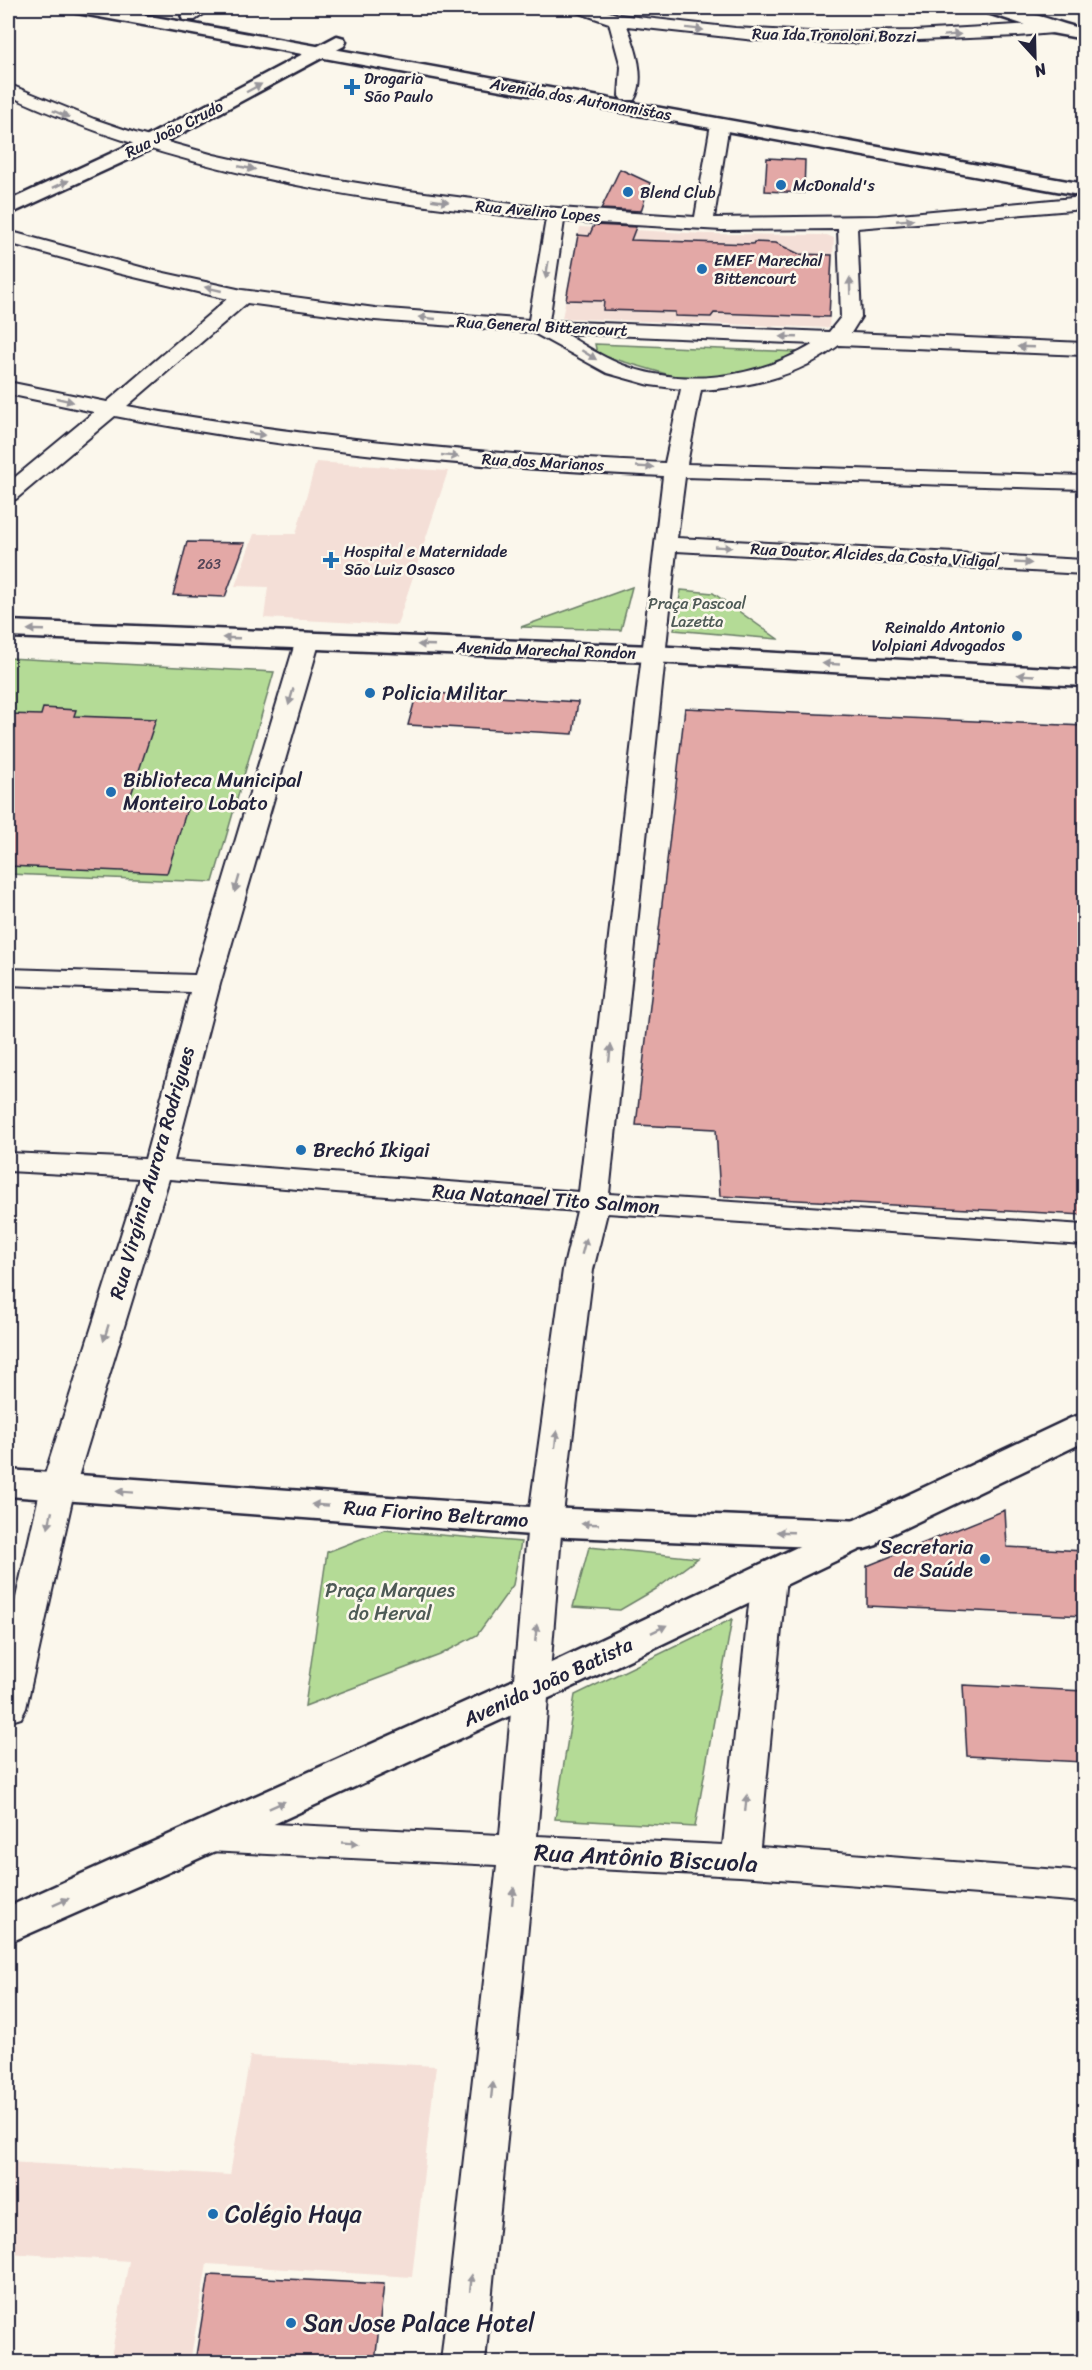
<svg xmlns="http://www.w3.org/2000/svg" width="1092" height="2370" font-family="Sriracha,sans-serif">
  <style>
    .built { fill: #f4dfd7 }
    .green { fill: #b4db96; stroke: #6b7e68; stroke-width: 1.5 }
    .building { fill: #e3a8a6; stroke: #22223b; stroke-width: 1.5 }
    .lines { fill: none; stroke-linecap: round; stroke-linejoin: round }
    .minor-casing { stroke: #22223b; stroke-width: 4 }
    .tertiary-casing { stroke: #22223b; stroke-width: 5 }
    .secondary-casing { stroke: #22223b; stroke-width: 5 }
    .primary-casing { stroke: #22223b; stroke-width: 5 }
    .minor { fill: #fbf7ec; fill-rule: evenodd }
    .tertiary { fill: #fbf7ec; fill-rule: evenodd }
    .secondary { fill: #fbf7ec; fill-rule: evenodd }
    .primary { fill: #fbf7ec; fill-rule: evenodd }
    .oneway { fill: #99979c }
    .poi-dot { fill: #1f6fb2; stroke: #fbf7ec; stroke-width: 2 }
    .labels { text-anchor: middle; dominant-baseline: central; stroke-width: 5; stroke-linejoin: round; paint-order: stroke }
    .far-number-label { font-size: 14px; fill: #524456 }
    .far-street-label { font-size: 16px; fill: #22223b; stroke: #fbf7ec }
    .far-poi-label { font-size: 16px; fill: #22223b; stroke: #fbf7ec; text-anchor: start }
    .far-park-label { font-size: 16px; fill: #4e5a56; stroke: #fbf7ec }
    .poi-label { font-size: 20px; fill: #22223b; stroke: #fbf7ec; text-anchor: start }
    .street-label { font-size: 20px; fill: #22223b; stroke: #fbf7ec }
    .park-label { font-size: 20px; fill: #4e5a56; stroke: #fbf7ec }
    .near-street-label { font-size: 24px; fill: #22223b; stroke: #fbf7ec }
    .near-poi-label { font-size: 24px; fill: #22223b; stroke: #fbf7ec; text-anchor: start }
  </style>
  <rect width="100%" height="100%" fill="#fbf7ec"/>
  <filter id="ink" filterUnits="userSpaceOnUse"><feTurbulence type="fractalNoise" baseFrequency=".0167" numOctaves="2"/><feDisplacementMap in="SourceGraphic" scale="12" xChannelSelector="R" yChannelSelector="G"/><feConvolveMatrix kernelMatrix="1 2 1 2 8 2 1 2 1" color-interpolation-filters="sRGB"/></filter>
  <g filter="url(#ink)">
    <path class="built" d="M580 227 706 234 827 235 834 238 829 328 562 318Z
      M316 462 448 471 397 625 264 618 268 587 235 586 254 534H296Z
      M250 2056 436 2066 412 2277 207 2264 190 2362H110L129 2261 8 2253V2162L230 2175Z"/>
    <path class="green" d="M595 344 799 352 772 369 746 376 689 378 673 376 597 354Z
      M632 587 621 630 521 627Z
      M681 590 713 593 778 639 674 630Z
      M8 658 274 672 213 882 8 874Z
      M384 1530 521 1542 513 1585 477 1635 440 1655 305 1706 327 1552Z
      M589 1547 698 1558 656 1589 620 1610 573 1607Z
      M732 1619 695 1827 555 1819 575 1695Z"/>
    <path class="building" d="M767 158 805 160 804 193 765 191Z
      M620 169 650 183 641 211 601 209Z
      M594 225 636 227 631 240 753 244 754 242 776 243 799 254 832 255 829 317 714 313 711 317 675 316V312L603 310 604 301 566 300 578 235 589 236Z
      M187 542 245 543 225 597 173 595Z
      M417 692 578 702 573 734 408 725Z
      M43 708 76 710 74 716 156 719 127 807 187 809 167 873 8 866V714L41 715Z
      M685 708 1084 726V1215L720 1196 716 1129 636 1125Z
      M1005 1510 1007 1547 1084 1551V1616L867 1606V1566Z
      M963 1685 1084 1691V1762L967 1756Z
      M209 2275 384 2284 375 2362H195Z"/>
    <g class="lines">
      <defs>
        <path id="minor" d="M192 8H212L195 20H183L181 16Z
          M575 8H597L619 15 735 28 810 32 914 31 1053 23 1061 28 1053 33 1018 36 845 43 755 40 627 26C635 46 647 79 634 100H622L619 96 621 67 609 23 577 12Z
          M8 84 94 119 135 133 214 155 296 173 401 190 528 206 695 217 711 124 714 120H726L729 124 714 218 878 216 1084 197V209L857 228 861 317 851 333 1084 343V355L839 345C799 376 751 387 701 390L687 464 1084 476V489L685 477 677 538 1084 560V574L676 551 609 1194 1084 1225V1245L607 1213 593 1270 562 1522 537 1836 723 1845 752 1577 757 1568 769 1564 781 1568 786 1577 760 1847 1084 1872V1902L740 1876 534 1866 485 2362H441L497 1865 208 1851 195 1847 189 1836 195 1825 208 1821 500 1835 528 1522 563 1270 577 1211 169 1179 75 1487 26 1708 21 1718 8 1722V1633L41 1487 139 1178 8 1171V1153L145 1159 190 992 8 985V969L195 975 296 640 300 635 308 633 316 635 320 640 220 984 174 1161 579 1192 663 476C479 468 296 452 115 416L16 499 8 501V483L94 412 8 394V382L107 402 227 299 117 273 8 243V231L155 271 242 290 375 308 529 320 546 219C363 203 175 172 8 95ZM564 221 722 230 838 229 841 317 829 332 549 321ZM247 303 375 320 532 332 607 373 650 385 681 389 665 463C485 455 306 438 127 406ZM564 333 814 344C758 378 683 389 620 364 600 356 582 344 564 333Z"/>
        <path id="tertiary" d="M982 8C1016 4 1051 22 1084 29V39L1046 32 985 12Z
          M337 36 344 38 346 42 344 46 156 147 8 215V201L142 139Z
          M8 1470 545 1508 864 1521 877 1525 883 1535 877 1545 864 1549 545 1536 8 1496Z"/>
        <path id="secondary" d="M8 621 652 646 1084 670V686L652 662 8 637Z
          M1084 1414V1442L562 1692 158 1877 8 1943V1907L534 1671 1071 1418Z"/>
        <path id="primary" d="M68 8H105L1084 184V196L77 13 71 12Z"/>
      </defs>
      <use href="#minor" class="minor-casing"/>
      <use href="#tertiary" class="tertiary-casing"/>
      <use href="#secondary" class="secondary-casing"/>
      <use href="#primary" class="primary-casing"/>
      <use href="#minor" class="minor"/>
      <use href="#tertiary" class="tertiary"/>
      <use href="#secondary" class="secondary"/>
      <use href="#primary" class="primary"/>
    </g>
    <defs><path id="oneway-solid" d="M-6-.8H1V-3.2L6.5 0L1 3.2V.8H-6Z" transform="scale(1.5)"/></defs>
    <g class="oneway">
      <use href="#oneway-solid" transform="translate(695 29) rotate(7)"/>
      <use href="#oneway-solid" transform="translate(952 35) rotate(-4)"/>
      <use href="#oneway-solid" transform="translate(254 88) rotate(-28)"/>
      <use href="#oneway-solid" transform="translate(61 114) rotate(23)"/>
      <use href="#oneway-solid" transform="translate(247 168) rotate(11)"/>
      <use href="#oneway-solid" transform="translate(61 184) rotate(-25)"/>
      <use href="#oneway-solid" transform="translate(440 201) rotate(8)"/>
      <use href="#oneway-solid" transform="translate(905 220) rotate(-5)"/>
      <use href="#oneway-solid" transform="translate(547 270) rotate(99)"/>
      <use href="#oneway-solid" transform="translate(850 286) rotate(-92)"/>
      <use href="#oneway-solid" transform="translate(213 289) rotate(-167)"/>
      <use href="#oneway-solid" transform="translate(427 318) rotate(-174)"/>
      <use href="#oneway-solid" transform="translate(789 337) rotate(-178)"/>
      <use href="#oneway-solid" transform="translate(1026 347) rotate(-178)"/>
      <use href="#oneway-solid" transform="translate(589 355) rotate(32)"/>
      <use href="#oneway-solid" transform="translate(65 400) rotate(13)"/>
      <use href="#oneway-solid" transform="translate(257 434) rotate(8)"/>
      <use href="#oneway-solid" transform="translate(450 456) rotate(6)"/>
      <use href="#oneway-solid" transform="translate(645 467) rotate(3)"/>
      <use href="#oneway-solid" transform="translate(723 547) rotate(3)"/>
      <use href="#oneway-solid" transform="translate(1023 563) rotate(3)"/>
      <use href="#oneway-solid" transform="translate(36 630) rotate(-178)"/>
      <use href="#oneway-solid" transform="translate(231 638) rotate(-178)"/>
      <use href="#oneway-solid" transform="translate(426 645) rotate(-178)"/>
      <use href="#oneway-solid" transform="translate(831 664) rotate(-177)"/>
      <use href="#oneway-solid" transform="translate(1026 675) rotate(-177)"/>
      <use href="#oneway-solid" transform="translate(291 697) rotate(106)"/>
      <use href="#oneway-solid" transform="translate(237 884) rotate(106)"/>
      <use href="#oneway-solid" transform="translate(610 1053) rotate(-84)"/>
      <use href="#oneway-solid" transform="translate(584 1246) rotate(-75)"/>
      <use href="#oneway-solid" transform="translate(106 1333) rotate(107)"/>
      <use href="#oneway-solid" transform="translate(556 1439) rotate(-83)"/>
      <use href="#oneway-solid" transform="translate(125 1492) rotate(-176)"/>
      <use href="#oneway-solid" transform="translate(320 1505) rotate(-176)"/>
      <use href="#oneway-solid" transform="translate(50 1520) rotate(103)"/>
      <use href="#oneway-solid" transform="translate(590 1524) rotate(-178)"/>
      <use href="#oneway-solid" transform="translate(785 1532) rotate(-178)"/>
      <use href="#oneway-solid" transform="translate(659 1629) rotate(-26)"/>
      <use href="#oneway-solid" transform="translate(536 1633) rotate(-85)"/>
      <use href="#oneway-solid" transform="translate(746 1803) rotate(-84)"/>
      <use href="#oneway-solid" transform="translate(277 1805) rotate(-24)"/>
      <use href="#oneway-solid" transform="translate(350 1843) rotate(3)"/>
      <use href="#oneway-solid" transform="translate(513 1896) rotate(-84)"/>
      <use href="#oneway-solid" transform="translate(61 1902) rotate(-24)"/>
      <use href="#oneway-solid" transform="translate(492 2090) rotate(-84)"/>
      <use href="#oneway-solid" transform="translate(471 2283) rotate(-84)"/>
    </g>
  </g>
  <g class="poi-dot">
    <path d="M349 78h6v6h6v6h-6v6h-6v-6h-6v-6h6z"/>
    <circle cx="781" cy="185" r="6"/>
    <circle cx="628" cy="192" r="6"/>
    <circle cx="702" cy="269" r="6"/>
    <path d="M328 551h6v6h6v6h-6v6h-6v-6h-6v-6h6z"/>
    <circle cx="1017" cy="636" r="6"/>
    <circle cx="370" cy="693" r="6"/>
    <circle cx="111" cy="792" r="6"/>
    <circle cx="301" cy="1150" r="6"/>
    <circle cx="985" cy="1559" r="6"/>
    <circle cx="213" cy="2214" r="6"/>
    <circle cx="291" cy="2323" r="6"/>
  </g>
  <g class="labels">
    <g class="far-number-label">
      <text x="209" y="564">263</text>
    </g>
    <g class="far-street-label">
      <text transform="translate(834 35) rotate(1)">Rua Ida Tronoloni Bozzi</text>
      <text transform="translate(581 99) rotate(10)">Avenida dos Autonomistas</text>
      <text transform="translate(174 129) rotate(-27)">Rua João Crudo</text>
      <text transform="translate(538 211) rotate(5)">Rua Avelino Lopes</text>
      <text transform="translate(542 326) rotate(3)">Rua General Bittencourt</text>
      <text transform="translate(543 462) rotate(3)">Rua dos Marianos</text>
      <text transform="translate(875 555) rotate(3)">Rua Doutor Alcides da Costa Vidigal</text>
      <text transform="translate(546 650) rotate(2)">Avenida Marechal Rondon</text>
    </g>
    <g class="far-poi-label">
      <text x="364" y="78">Drogaria<tspan x="364" dy="18">São Paulo</tspan></text>
      <text x="793" y="185">McDonald's</text>
      <text x="640" y="192">Blend Club</text>
      <text x="714" y="260">EMEF Marechal<tspan x="714" dy="18">Bittencourt</tspan></text>
      <text x="344" y="551">Hospital e Maternidade<tspan x="344" dy="18">São Luiz Osasco</tspan></text>
      <text x="1005" y="627" text-anchor="end">Reinaldo Antonio<tspan x="1005" dy="18">Volpiani Advogados</tspan></text>
    </g>
    <g class="far-park-label">
      <text x="697" y="603">Praça Pascoal<tspan x="697" dy="18">Lazetta</tspan></text>
    </g>
    <g class="poi-label">
      <text x="382" y="693">Policia Militar</text>
      <text x="123" y="780">Biblioteca Municipal<tspan x="123" dy="23">Monteiro Lobato</tspan></text>
      <text x="313" y="1150">Brechó Ikigai</text>
      <text x="973" y="1547" text-anchor="end">Secretaria<tspan x="973" dy="23">de Saúde</tspan></text>
    </g>
    <g class="street-label">
      <text transform="translate(152 1173) rotate(-74)">Rua Virgínia Aurora Rodrigues</text>
      <text transform="translate(546 1199) rotate(4)">Rua Natanael Tito Salmon</text>
      <text transform="translate(436 1514) rotate(4)">Rua Fiorino Beltramo</text>
      <text transform="translate(548 1682) rotate(-25)">Avenida João Batista</text>
    </g>
    <g class="park-label">
      <text x="390" y="1590">Praça Marques<tspan x="390" dy="23">do Herval</tspan></text>
    </g>
    <g class="near-street-label">
      <text transform="translate(646 1858) rotate(3)">Rua Antônio Biscuola</text>
    </g>
    <g class="near-poi-label">
      <text x="225" y="2214">Colégio Haya</text>
      <text x="303" y="2323">San Jose Palace Hotel</text>
    </g>
  </g>
  <rect width="1092" height="2370" fill="none" stroke="#fbf7ec" stroke-width="30"/>
  <rect x="15" y="15" width="1062" height="2340" fill="none" stroke="#22223b" stroke-width="2" filter="url(#ink)"/>
  <g transform="translate(1035 57) rotate(158)" stroke="#fbf7ec" stroke-width="4.5" paint-order="stroke">
  <path d="M0-4.5L10 22L0 15L-10 22Z" fill="#22223b"/>
  <text y="-9" font-size="16" font-weight="bold" text-anchor="middle" fill="#22223b">N</text>
  </g>
</svg>
